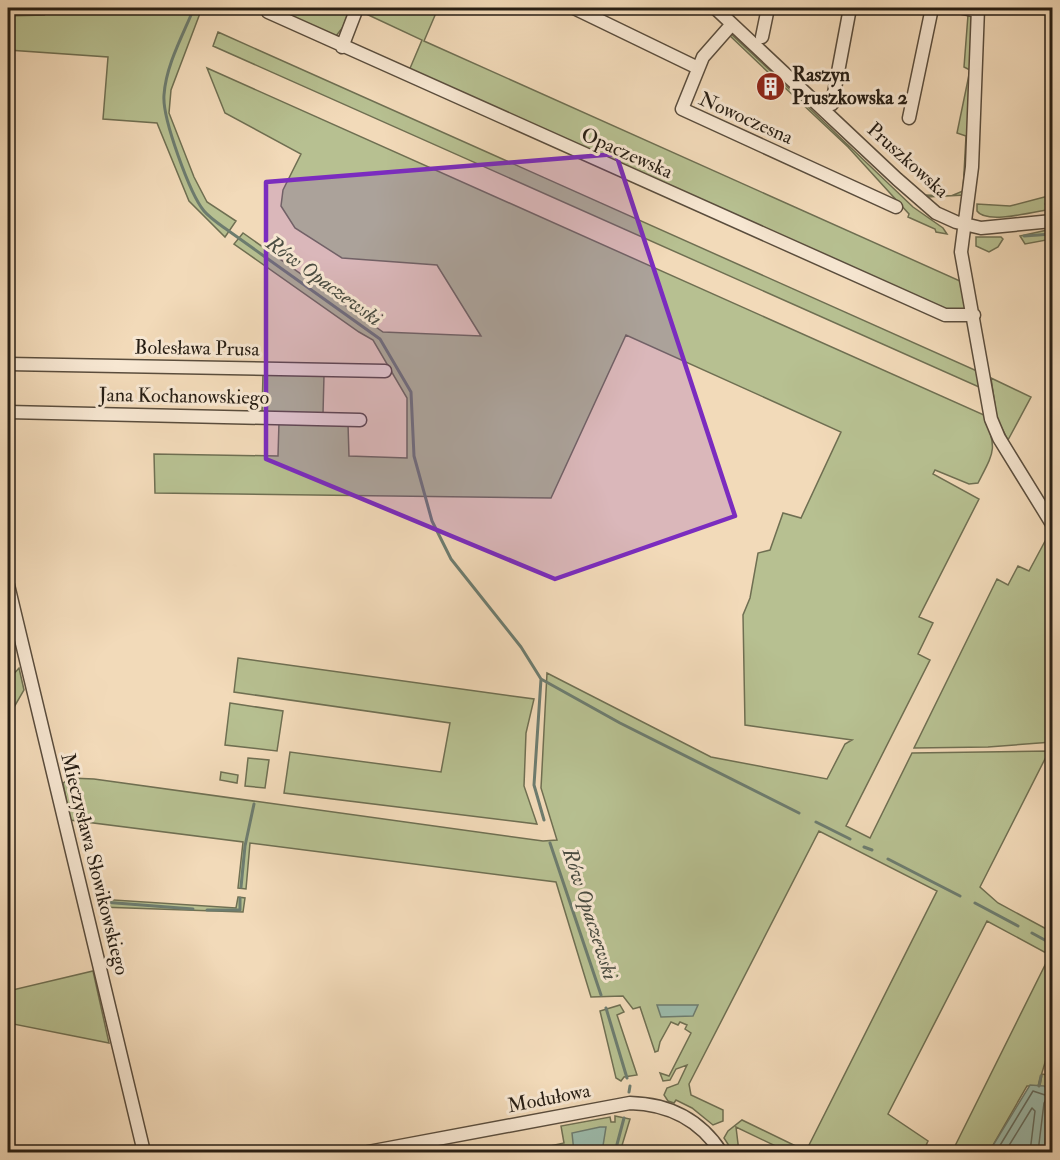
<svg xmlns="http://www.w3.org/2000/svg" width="1060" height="1160" font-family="'IM FELL Double Pica',serif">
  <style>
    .green { fill: #b7c091; stroke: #6f6f52; stroke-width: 1.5 }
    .water { fill: #9cbbac; stroke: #6d7c6f; stroke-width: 1.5 }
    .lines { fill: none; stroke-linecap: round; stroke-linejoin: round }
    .shore { stroke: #626c60; stroke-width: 1.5 }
    .stream { stroke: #6d7c6f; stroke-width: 3 }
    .minor-casing { stroke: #5a4d3d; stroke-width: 15 }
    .minor { stroke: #f7e7d2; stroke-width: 12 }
    .marked { fill: #7b2cbf; fill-opacity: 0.2; stroke: #7b2cbf; stroke-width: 4.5; stroke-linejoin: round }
    .labels { text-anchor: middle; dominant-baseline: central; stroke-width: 6; stroke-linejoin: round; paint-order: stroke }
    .poi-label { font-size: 20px; font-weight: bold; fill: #271e14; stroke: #f7e7d2; text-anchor: start }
    .street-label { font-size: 20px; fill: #271e14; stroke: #f7e7d2 }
    .water-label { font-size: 21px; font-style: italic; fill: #4a4d42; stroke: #f7e7d2 }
  </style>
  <rect width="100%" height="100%" fill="#f2dab9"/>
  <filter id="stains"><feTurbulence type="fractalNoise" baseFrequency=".00333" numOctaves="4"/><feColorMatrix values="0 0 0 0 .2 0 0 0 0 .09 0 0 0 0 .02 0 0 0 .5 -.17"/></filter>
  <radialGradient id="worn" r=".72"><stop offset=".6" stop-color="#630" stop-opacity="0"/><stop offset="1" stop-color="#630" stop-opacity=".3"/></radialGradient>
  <path class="green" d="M31 8H202L171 90 169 113 194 177 207 202 236 221 225 237 189 201 157 123 103 119 108 57 8 50V16L45 15Z
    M279 8H350L343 27 336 36 281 15Z
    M363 8H424L436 13 424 41 960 281 966 308 956 313 408 73 422 40 362 12Z
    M968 15 975 16 965 195 927 197 926 195 951 196 963 191 966 136 957 133 970 70 964 67Z
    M218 32 977 371 979 387 213 46Z
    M730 33 775 75 765 85 772 92 782 82 913 207 943 228 947 234 936 232 935 229 908 217 909 214 848 147 782 85 773 94 761 83 771 75 728 34Z
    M207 68 984 415C997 450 995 450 978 483L969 484 935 470 933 474 979 499 919 617 933 623 918 654 930 660 846 826 870 838 912 753 1049 751 980 887 998 903 1052 932V1056H1047L1038 1086H1027L989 1152H952L1050 955 987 921 888 1114 928 1141 923 1152H788L736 1127 739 1152H733L724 1138 728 1131 742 1120 806 1151 937 891 819 831 689 1084 691 1095 723 1110V1121L713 1125 692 1108 676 1100 674 1103 668 1101 664 1095 667 1088 678 1084 687 1065 676 1069 670 1080 663 1081 660 1073 669 1076 691 1033 685 1029 687 1025 680 1022 678 1025 671 1022 660 1042 658 1051 655 1052 640 1007 633 1009 623 996 591 997 556 882 250 843 246 889 238 888 243 842 70 820 63 783 71 778 94 779 543 841 557 840 541 788 547 673 711 757 827 779 845 744 852 740 745 725 743 615 750 598 758 553 770 550 783 513 801 518 841 432 626 335 551 498 155 493 154 454 278 456 279 422 348 424 349 456 407 458V398L373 340 359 332 234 244 243 233 383 332 481 336 437 265 342 258 295 228 281 206 283 190 301 154 225 113Z
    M1052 195V209C1037 211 986 225 977 211V204L1010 206Z
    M1052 229V239L1025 244 1020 236Z
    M976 237H1001L1003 239 998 247 989 252 976 246Z
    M263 374 324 375 323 414 262 413Z
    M991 378 1031 397 1008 440 997 419Z
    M1051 530 1052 742 988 747 914 748 997 579 1008 585 1018 566 1029 571Z
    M238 658 534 699 526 733 524 786 537 824 284 793 290 752 441 772 450 723 234 692Z
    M19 668 24 690 13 709H8V677H11Z
    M230 703 283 711 277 751 225 745Z
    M248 758 269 760 265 788 245 786Z
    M221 772 238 775 237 783 220 780Z
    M238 897 245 898 243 912 100 907 99 899 236 908Z
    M93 971 109 1043 8 1023V991Z
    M620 1005 624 1012 617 1015 637 1075 624 1077 621 1081 616 1078 600 1011Z
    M1042 1074 1052 1076V1152H1044L1051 1092 1040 1086Z
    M615 1116 630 1119 620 1152H552L550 1146 564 1143 561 1126 610 1117 611 1122H615Z"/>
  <path class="water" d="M657 1005H698L693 1016 661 1017Z
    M1030 1085 1044 1086 1051 1092 1044 1152H989Z
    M600 1127H606L602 1152H574L572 1133Z"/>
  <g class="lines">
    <path class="shore" d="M996 1152 1033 1091 1048 1096 1044 1103 1038 1152
      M1005 1152 1032 1108 1035 1111 1030 1152"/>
    <path class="stream" d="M194 8C183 35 166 65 164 95 162 118 190 194 204 211 210 218 219 224 226 229L380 339 411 392 414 456 432 521 451 559 521 647 541 679 534 785 544 820
      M1046 204 1052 203
      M1024 236 1052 234
      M541 679 620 723 799 813
      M816 822 850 839
      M550 843 601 995
      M864 847 872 850
      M888 859 960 896
      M241 887 245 846 254 804
      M103 902 193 909
      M975 903 1018 926
      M207 910H240V898
      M1032 933 1052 944
      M606 1008 627 1078
      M1039 1086 1041 1076
      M629 1092 630 1086
      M615 1152 624 1118"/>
    <defs>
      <path id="minor" d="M574 8 698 68
        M715 8 897 179 936 213 956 222 981 228 1052 221
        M963 8 978 11
        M978 8 972 167 961 252 991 419 999 438 1052 524
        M268 12 945 315H974
        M732 24 703 57 682 109 896 207
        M762 37 768 8
        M342 47 357 8
        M832 104 850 8
        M909 118 932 8
        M8 364 385 371
        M8 412 360 420
        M8 585 144 1152
        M368 1152 630 1103C670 1104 700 1120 721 1152"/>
    </defs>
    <use href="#minor" class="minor-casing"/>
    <use href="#minor" class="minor"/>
  </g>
  <path class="marked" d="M616 154 735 516 555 579 266 459V182Z"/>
  <defs>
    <symbol id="building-disc" viewBox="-11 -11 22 22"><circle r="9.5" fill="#8f2418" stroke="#f7e7d2"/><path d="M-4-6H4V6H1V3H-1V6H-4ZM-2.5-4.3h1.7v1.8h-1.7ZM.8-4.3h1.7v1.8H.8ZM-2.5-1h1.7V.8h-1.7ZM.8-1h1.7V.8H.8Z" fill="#fff"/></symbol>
  </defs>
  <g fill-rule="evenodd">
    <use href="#building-disc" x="754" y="70" width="33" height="33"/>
  </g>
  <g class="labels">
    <g class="poi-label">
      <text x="792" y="74">Raszyn<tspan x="792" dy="23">Pruszkowska 2</tspan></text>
    </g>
    <g class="street-label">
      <text transform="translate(746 118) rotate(24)">Nowoczesna</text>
      <text transform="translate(627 153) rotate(24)">Opaczewska</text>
      <text transform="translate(908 160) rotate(42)">Pruszkowska</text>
      <text transform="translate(197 348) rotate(1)">Bolesława Prusa</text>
      <text transform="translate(184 396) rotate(1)">Jana Kochanowskiego</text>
      <text transform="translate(95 864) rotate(76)">Mieczysława Słowikowskiego</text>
      <text transform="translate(549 1098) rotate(-11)">Modułowa</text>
    </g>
    <g class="water-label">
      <text transform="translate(324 281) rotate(36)">Rów Opaczewski</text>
      <text transform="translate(590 914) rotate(72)">Rów Opaczewski</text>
    </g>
  </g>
  <rect width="1060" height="1160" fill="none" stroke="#f2dab9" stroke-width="30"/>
  <rect x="9" y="9" width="1042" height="1142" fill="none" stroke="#271e14" stroke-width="3"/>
  <rect x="15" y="15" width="1030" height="1130" fill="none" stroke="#271e14" stroke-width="1.5"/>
  <rect width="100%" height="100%" filter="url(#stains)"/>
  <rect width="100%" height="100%" fill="url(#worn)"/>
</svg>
